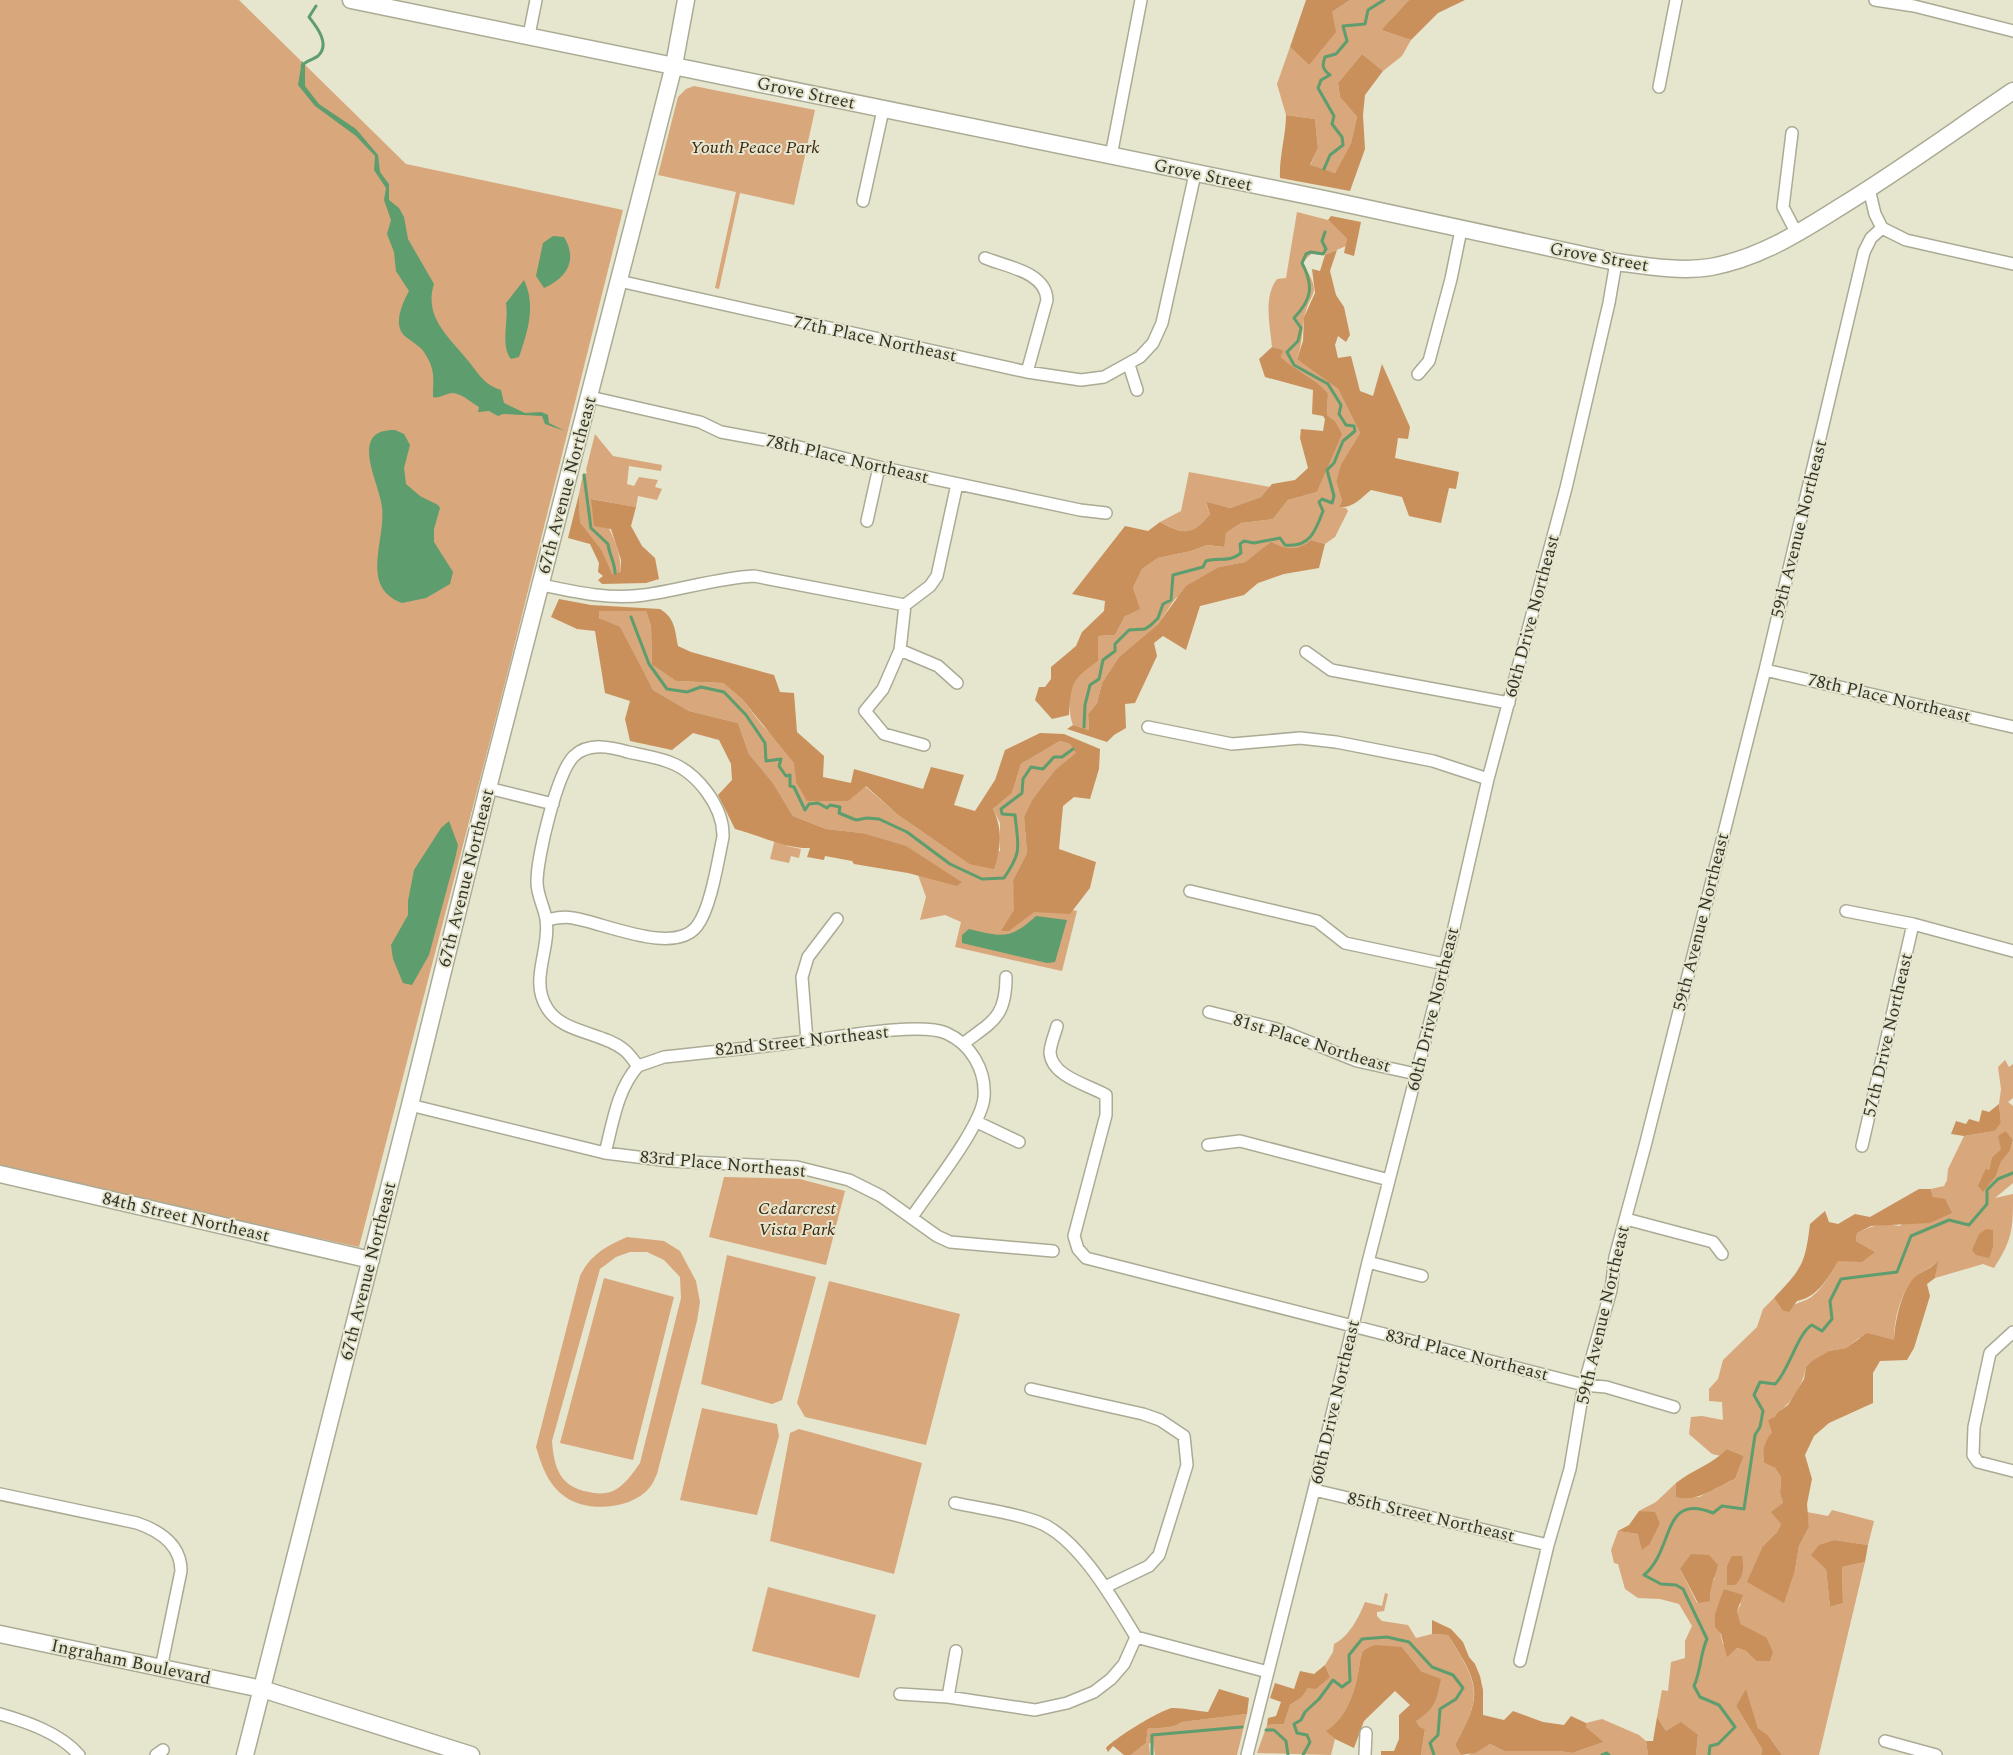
<svg xmlns="http://www.w3.org/2000/svg" width="2013" height="1755" font-family="Spectral,serif">
  <style>
    .green { fill: #d8a77c; fill-rule: evenodd }
    .forest { fill: #c9905c }
    .water { fill: #5d9d6e }
    .lines { fill: none; stroke-linecap: round; stroke-linejoin: round }
    .stream { stroke: #5d9d6e; stroke-width: 3 }
    .street-casing { stroke: #abab95; stroke-width: 14 }
    .secondary-casing { stroke: #abab95; stroke-width: 19 }
    .street { stroke: #fff; stroke-width: 11 }
    .secondary { stroke: #fff; stroke-width: 16 }
    .labels { text-anchor: middle; dominant-baseline: central; stroke-width: 4; stroke-linejoin: round; paint-order: stroke }
    .street-label { font-size: 18px; fill: #34342b; stroke: #e6e5ce }
    .park-label { font-size: 18px; font-style: italic; fill: #3f260f; stroke: #e6e5ce }
  </style>
  <rect width="100%" height="100%" fill="#e6e5ce"/>
  <path class="green" d="M0 0H239L406 164 623 210 509 667 359 1247 0 1169Z
    M1350 0H1409L1381 30 1411 40 1402 56 1383 71 1362 54 1338 83 1340 97 1357 117 1351 143 1335 173 1310 166 1318 148 1315 119 1286 115 1277 84 1290 47 1309 65 1332 12Z
    M694 86 815 110 794 205 740 193 719 289 715 288 736 192 658 175 678 97 686 89Z
    M1297 212 1328 220 1347 239 1346 246 1325 255 1311 254 1305 260 1303 264C1324 297 1309 290 1304 319 1302 333 1302 345 1297 358L1338 389 1360 433 1341 464 1336 481 1342 501 1339 507 1346 508 1348 511 1335 537 1325 544 1311 540C1297 551 1286 550 1271 543L1245 562 1219 567 1175 599 1158 624 1119 657 1102 683 1097 703 1088 714 1089 730 1073 725C1068 712 1067 686 1078 675 1083 670 1091 665 1098 661V636L1115 635 1125 616 1133 588 1142 569 1158 558 1191 551 1207 545 1223 547 1226 533 1241 523 1273 519 1288 500 1317 492 1341 434 1335 421 1327 415 1328 393C1315 378 1296 371 1281 357L1282 350 1272 347C1270 325 1263 297 1277 279L1286 278Z
    M595 434 613 456 662 465 661 471 629 466 627 484 634 486 639 477 658 480 655 487 662 489 657 500 638 496 636 507 592 499C606 522 621 545 621 573L611 574 601 549 580 522 579 494 583 474 587 473 586 470Z
    M1189 472 1270 487 1261 497 1230 508 1206 503 1210 514C1192 536 1185 535 1160 522L1181 511Z
    M599 611H646L651 626 652 665 676 681 723 683 742 699 763 726 780 743 795 763 796 782 865 786 898 815 969 864 1000 851V823L993 809 1012 793 1021 764 1060 741 1070 744 1077 753 1056 769 1024 817 1027 853 1013 880 1014 897 1077 911 1062 971 955 947 961 922 945 915 920 920 926 897 918 875 962 882 941 869 862 833 826 829 793 816 773 783 749 754 738 723 689 711 653 690 637 662 599 617Z
    M775 839 788 842 787 846 801 849 799 858 791 856 789 863 770 859Z
    M2005 1060 2009 1067 2013 1064V1098L2008 1102 2013 1106V1140L2006 1131 2001 1149 1992 1157 1989 1170 1986 1168 1983 1191 1996 1176 2001 1162 2010 1151 2013 1141V1183L1995 1198 2013 1194C2013 1228 2013 1239 1994 1268L1983 1264 1935 1278 1937 1262C1930 1269 1921 1271 1915 1278 1900 1293 1894 1320 1894 1340L1859 1338 1846 1348 1829 1351 1806 1367C1803 1384 1793 1402 1778 1412 1776 1418 1775 1426 1772 1432 1766 1444 1762 1449 1764 1463L1775 1468 1781 1477 1780 1493 1783 1503 1781 1524 1777 1532 1763 1546 1795 1570 1799 1546 1809 1527 1807 1512 1828 1516 1832 1510 1874 1521 1868 1545 1835 1540 1826 1569 1830 1607 1843 1603 1842 1567 1865 1562 1819 1755H1782L1768 1735 1758 1728 1746 1690 1736 1706 1762 1749 1761 1755H1696L1698 1735 1666 1731 1657 1717 1662 1690 1668 1691 1671 1662 1685 1658V1641L1692 1626 1679 1604 1660 1599 1638 1598 1625 1589 1618 1564 1614 1563 1611 1550 1618 1531 1638 1534 1650 1544 1660 1524 1651 1513 1639 1511 1656 1502 1676 1483V1497H1699L1735 1479 1744 1456 1727 1449 1721 1456 1712 1454 1689 1434 1691 1417 1702 1416 1723 1420 1722 1402 1709 1401V1389L1718 1379 1723 1360 1757 1327 1763 1309 1774 1298 1782 1310C1791 1305 1799 1303 1808 1299 1821 1292 1831 1273 1838 1260H1846L1875 1252 1856 1241 1857 1233C1872 1225 1883 1223 1900 1226L1933 1197 1931 1189 1944 1186 1947 1180 1948 1169 1964 1136 1995 1131 2001 1123 1999 1104 2001 1089 1998 1067ZM1680 1569 1715 1578 1697 1603ZM1725 1589 1741 1604 1737 1611 1741 1624 1766 1637 1756 1661 1746 1651 1723 1644 1715 1613Z
    M724 1177 800 1179 845 1191 826 1265 709 1237Z
    M627 1237 664 1241 680 1251 696 1281 700 1302 697 1321 657 1474C655 1478 653 1484 650 1487 632 1510 586 1513 564 1496 547 1483 542 1466 536 1447L580 1276C590 1255 606 1246 627 1237ZM630 1252H647L664 1260 680 1277 681 1298 640 1463C633 1473 624 1486 613 1491 607 1494 595 1494 589 1492 560 1487 554 1468 552 1441L600 1269 616 1257Z
    M727 1255 816 1277 782 1400 772 1404 701 1384Z
    M604 1278 674 1297 633 1460 560 1443Z
    M829 1281 960 1314 926 1445 805 1417 797 1403Z
    M702 1408 777 1424 779 1436 757 1515 680 1500Z
    M799 1429 922 1463 894 1574 770 1541 790 1433Z
    M768 1587 876 1615 859 1678 752 1651Z
    M1385 1593 1388 1594 1384 1611 1377 1612V1616L1382 1621 1408 1625 1416 1638 1432 1634 1448 1635C1478 1684 1484 1693 1455 1745L1461 1755H1421L1425 1729 1420 1727 1416 1721 1422 1672 1402 1647 1361 1654C1358 1681 1350 1716 1327 1731L1335 1739 1331 1755 1257 1753 1267 1725 1284 1724 1290 1705 1302 1697 1308 1688 1330 1677 1325 1665 1333 1652 1334 1644C1349 1637 1359 1617 1365 1602L1382 1606Z
    M1247 1714 1237 1755H1155L1153 1744 1149 1743 1150 1755H1131L1146 1743 1148 1728C1160 1728 1172 1729 1182 1722Z
    M1602 1719 1639 1735 1646 1741 1648 1755H1468L1490 1744 1504 1751H1559L1572 1753 1604 1742 1586 1727V1723Z"/>
  <path class="forest" d="M1306 0H1350L1332 12 1336 32 1309 65 1290 47Z
    M1409 0H1465L1438 13 1411 40 1381 30Z
    M1362 54 1383 71 1365 95 1363 115 1365 149 1350 191 1280 178C1279 156 1286 136 1286 115L1315 119 1318 148 1310 165 1335 173 1351 143 1357 117 1340 97 1338 83Z
    M1331 216 1361 222 1354 256 1344 253 1347 239 1328 220Z
    M1337 250 1330 271 1336 295 1344 307 1350 335 1346 342 1338 336 1335 345 1338 358 1351 356 1360 391 1373 396 1382 364 1410 427 1408 439 1398 438 1395 458 1459 472 1456 489 1449 488 1441 523 1409 516 1402 497 1371 490C1361 498 1352 509 1339 507L1342 501 1336 481 1341 464 1360 433 1338 389 1297 359 1303 341 1304 317 1315 293 1312 269 1320 271 1325 255Z
    M1272 347 1283 350 1281 357C1296 371 1315 378 1328 393L1327 415 1335 421 1342 434 1317 492 1288 500 1273 519 1241 523 1226 533 1224 547 1207 545 1191 551 1158 558 1142 569 1133 588 1140 609 1125 616 1115 635 1098 636V661C1072 679 1071 683 1069 715L1052 719 1035 700 1039 687H1045L1051 679V667L1076 646 1082 632 1104 611 1105 601 1072 594 1125 526 1148 531 1160 522C1184 535 1192 536 1210 514L1206 502 1230 508 1261 497 1272 484 1295 480 1308 468 1300 438 1301 429 1323 431 1325 419 1323 416 1312 414 1313 390 1265 377 1259 359Z
    M579 494 580 522 601 549 612 574 621 572V560L611 529 594 526 591 499 636 507 631 526 642 546 655 558 659 579 646 583 602 584 598 580 603 576 598 572 599 563 590 544 568 538Z
    M1311 540 1325 544 1319 568 1284 574 1258 583 1244 595 1200 606 1186 650 1163 636 1154 643 1157 656 1135 703 1125 704 1126 728 1114 735 1107 742 1067 729 1073 725 1089 730 1088 714 1097 703 1102 683 1119 657 1158 624 1186 586 1219 567 1245 562 1271 542C1286 550 1297 551 1311 540Z
    M559 599 591 605 660 609C675 618 675 630 678 646L691 652 774 675 780 692 794 693 797 732 824 756 823 777 851 783 854 769 923 789 931 767 964 775 954 805 975 811 995 780 1005 750 1040 733 1064 734 1100 749 1099 769 1090 799 1074 797 1063 806 1059 849 1096 862 1090 888 1070 914 1034 912 1009 931H1001L1014 910 1013 880 1027 853 1024 817 1033 799 1056 769 1076 753 1070 744 1060 741 1021 764 1012 793 993 809C1003 830 1001 848 994 869L969 864 898 815 866 786 848 801H807L796 782 794 763 742 699 723 683 676 681 652 665 651 626 646 611H599V618L620 627 653 690 689 711 738 723 749 754 773 783 793 816 826 829 862 833 906 846 962 882 957 886 908 873 854 864 852 861 825 856 824 860 807 857 810 848C787 849 758 835 735 829L718 795 732 780 731 764 719 740 693 733 672 750 630 741 625 719 630 701 605 693 595 631 577 629 551 617Z
    M1999 1104 2001 1123 1995 1131 1964 1136 1951 1134 1956 1121 1966 1124 1969 1119 1979 1122 1982 1110 1989 1112Z
    M2006 1131 2013 1140 2010 1151 2001 1162 1996 1176 1983 1192 1978 1186 1986 1168 1989 1170 1992 1157 2001 1149 1998 1136Z
    M1919 1189H1931L1933 1197 1945 1199 1952 1213 1930 1223 1871 1226 1857 1233 1856 1241 1875 1252 1862 1262 1838 1261C1828 1278 1818 1297 1797 1301L1789 1312 1782 1310 1774 1298C1802 1268 1805 1265 1810 1224L1825 1211 1829 1222 1838 1224 1855 1214 1870 1217Z
    M1986 1229 1993 1230V1247L1989 1258 1976 1255 1972 1250 1979 1234Z
    M1938 1261 1935 1278 1927 1284 1930 1296 1914 1348 1907 1360 1880 1361 1873 1373V1403L1829 1423 1814 1436 1805 1455 1812 1479 1807 1504 1809 1527 1799 1546 1795 1570 1784 1603 1747 1582 1763 1546 1777 1532 1781 1524 1771 1512 1783 1503 1780 1493 1781 1477 1775 1468 1764 1463C1762 1450 1764 1443 1772 1432L1768 1420 1775 1417 1778 1412 1788 1405 1804 1379 1806 1367 1812 1361 1829 1351 1846 1348 1867 1333 1894 1340C1895 1321 1901 1291 1915 1277 1922 1271 1931 1269 1938 1261Z
    M1727 1449 1744 1456 1735 1479C1716 1487 1697 1503 1676 1497V1483C1692 1470 1713 1464 1727 1449Z
    M1639 1511 1655 1512 1660 1524 1650 1544 1642 1550 1638 1534 1618 1531 1629 1525Z
    M1835 1540 1868 1545 1865 1562 1842 1567 1843 1603 1830 1607 1826 1569 1811 1555 1819 1545Z
    M1691 1554 1709 1555 1718 1565C1715 1578 1709 1587 1710 1601L1698 1603 1680 1569Z
    M1732 1556H1742C1744 1567 1744 1577 1735 1585H1727V1566Z
    M1724 1589 1743 1595 1737 1611 1741 1624 1766 1637 1773 1652 1770 1661H1756L1746 1651 1737 1648 1727 1657 1721 1634 1715 1627V1613Z
    M1432 1620 1451 1629 1463 1642 1469 1657 1475 1664 1480 1676 1483 1690V1715L1504 1720 1513 1711 1543 1722 1564 1725 1571 1716 1586 1723V1727L1604 1742 1572 1753 1559 1751H1504L1490 1744 1475 1753 1461 1755 1455 1745C1484 1693 1479 1684 1448 1635L1432 1634Z
    M1375 1645 1402 1647 1422 1672 1441 1679C1436 1701 1436 1708 1416 1721L1420 1727 1425 1729 1421 1755H1381V1751H1394L1399 1739V1715L1410 1705 1395 1691 1364 1721 1354 1748 1335 1739 1326 1731C1347 1718 1355 1691 1359 1668 1360 1663 1360 1657 1362 1653 1366 1648 1370 1647 1375 1645Z
    M1325 1665 1330 1677 1316 1689 1308 1688 1302 1697 1290 1705 1284 1724 1267 1725 1268 1718 1276 1716 1281 1702 1270 1698 1275 1683 1294 1689 1300 1671 1314 1674Z
    M1219 1689 1249 1698 1247 1714 1182 1722C1172 1729 1160 1728 1148 1728L1146 1743 1131 1755H1124L1113 1746 1108 1752 1106 1748C1112 1740 1163 1708 1173 1708 1184 1708 1197 1711 1208 1712Z
    M1746 1689 1758 1728 1768 1735 1782 1755H1761L1762 1749 1736 1706Z
    M1657 1717 1666 1731 1681 1722 1698 1735 1696 1755H1648L1646 1741H1653Z"/>
  <path class="water" d="M302 61 305 65V86L319 104 356 129 378 155 380 172 389 184V200L399 208 404 217 408 239 434 284C423 318 451 339 470 363 480 376 485 385 501 390L504 403 525 413 541 412 548 415 549 423 565 431 545 424 542 416 503 414 498 416 489 411 478 412 479 407C470 402 463 394 453 393 445 393 440 399 433 397 433 378 436 370 424 352 420 346 412 342 406 337 392 326 402 304 409 291L396 271 394 252 387 234 391 220 384 200 386 188 374 170 375 156 356 136 315 106 298 85Z
    M553 236 564 237C578 260 567 278 544 288L536 276 543 243Z
    M524 280C536 305 528 331 519 357L511 359C500 346 509 320 506 303Z
    M395 430 404 434 410 445 404 468 406 484 420 496 438 505 440 508 434 529V542L453 572 450 584 426 598 402 603C359 587 386 541 382 507 380 484 347 429 395 430Z
    M449 821 458 845 455 859 429 955 412 985 403 983 393 959 391 945 408 915V901L414 870 441 828Z
    M1036 916 1067 920 1055 962 1047 963 962 943V935L969 929C1002 937 1010 940 1036 916Z"/>
  <g class="lines">
    <path class="stream" d="M302 66C306 60 313 60 318 56 331 44 316 26 309 17L316 6
      M1324 169 1330 155 1343 145 1342 137 1332 124 1334 116 1318 88 1321 80 1330 75C1322 69 1322 65 1325 57L1336 54 1347 41 1343 26 1365 24 1368 10 1384 0
      M584 475 591 528 608 544C609 554 615 563 615 573
      M631 617 649 664 667 689 687 692 701 687 724 692 746 715 765 743 766 761 781 759 779 766 786 776 790 775V786L794 787 805 810 809 804 818 803 827 808 830 805 840 807 839 813 856 820 867 818 879 819 907 832 950 864 982 879 1004 878C1023 850 1018 847 1015 815L1002 814 1001 809 1022 793 1023 779 1031 767 1043 769 1054 757H1062L1073 749
      M1084 727 1085 705 1090 685 1099 679 1103 660 1115 651V644L1129 630 1145 629 1151 625 1158 618 1163 604 1171 600 1173 575 1203 567 1206 561C1219 557 1229 563 1241 553L1240 544 1244 541 1254 543 1280 538 1285 545C1310 548 1316 530 1323 511L1319 502 1322 499 1332 503 1334 496 1327 470 1334 463 1343 441 1355 431 1354 426 1346 425 1339 414 1341 405 1328 384 1294 365 1287 352 1298 341 1301 328 1294 318C1312 299 1314 286 1302 263L1306 254 1311 252 1323 254 1326 249 1322 241 1325 232
      M1266 1730H1274L1286 1741 1288 1755
      M1152 1755V1735L1242 1727
      M1303 1755 1310 1742 1307 1735 1297 1733 1294 1724 1301 1720 1305 1712 1319 1699 1333 1680 1342 1687 1350 1681 1349 1655 1362 1639 1387 1637 1409 1642 1432 1667 1453 1675 1463 1688 1456 1699 1440 1709 1438 1735 1430 1743 1434 1755
      M1602 1755 1607 1753 1609 1755
      M1709 1755 1710 1746 1718 1744 1735 1727 1719 1705 1700 1697 1694 1686C1701 1671 1700 1654 1707 1639L1683 1589 1676 1585 1661 1584 1644 1575C1675 1549 1661 1492 1713 1513L1722 1506 1744 1509 1755 1435 1760 1427 1763 1411 1754 1395 1760 1382 1775 1384C1788 1373 1798 1332 1812 1325L1822 1331 1832 1319 1830 1301 1841 1279 1897 1272 1911 1236 1949 1220 1969 1225 1987 1204V1190L1998 1179 2013 1173"/>
    <defs>
      <path id="street" d="M1875 0 1914 6 2013 31
        M529 35 536 0
        M1659 87 1676 0
        M1792 133 1783 207 1797 234
        M1111 156 1141 0
        M863 201 883 110
        M1882 228 1906 240 2013 264
        M985 258C1007 267 1046 272 1047 300L1027 372
        M619 281 1027 372 1081 380 1104 377 1140 357 1153 343 1162 323 1195 174
        M1129 365 1137 390
        M1418 374 1429 361 1451 279 1461 230
        M590 397 700 422 721 432 787 444 879 467 1080 510 1106 513
        M867 521 879 467
        M541 585C575 592 610 600 644 595 681 590 717 578 754 576L905 605
        M900 650 938 666 957 683
        M1306 652 1331 670 1509 703
        M1765 670 2013 727
        M1148 727 1232 744 1300 738 1336 742 1433 761 1488 779
        M924 745 884 734 865 711 883 689 900 650 905 605 930 586 937 576 957 484
        M488 788 553 804
        M1190 891 1317 921 1345 943 1444 964
        M1846 911 1913 924 2013 951
        M547 920C556 918 564 916 573 918 605 923 674 956 697 926 711 908 718 860 723 837 724 807 697 772 669 762 656 757 642 755 628 752 611 747 589 742 574 756 557 772 537 858 537 882 537 895 544 907 546 919 551 949 529 980 547 1008 562 1033 601 1032 623 1049 629 1053 633 1060 638 1066
        M1209 1012 1277 1029 1357 1061 1416 1074
        M1057 1026C1055 1034 1050 1045 1050 1053 1052 1077 1089 1085 1106 1095V1115L1074 1236 1078 1249 1086 1258 1584 1385 1606 1387 1674 1407
        M807 1041 802 977 808 957 837 919
        M964 1043C993 1021 1006 1017 1006 977
        M638 1066 664 1057C712 1052 759 1047 807 1041 839 1037 920 1022 946 1033 971 1044 986 1070 984 1097 982 1126 930 1190 912 1217
        M410 1105 605 1153 670 1161 797 1167 849 1180 881 1196 937 1236 950 1242 1053 1251
        M977 1122 1019 1142
        M1208 1145 1240 1141 1389 1180
        M1862 1146 1913 924
        M605 1153C613 1122 617 1090 638 1066
        M1626 1219 1713 1242 1722 1254
        M1368 1262 1422 1276
        M2013 1332 1990 1353 1974 1427 1973 1455 1978 1462 2013 1471
        M1031 1389 1143 1414 1160 1420 1184 1436 1187 1465 1159 1555 1149 1566 1105 1587
        M1314 1490 1548 1545
        M0 1494 137 1523C160 1531 181 1545 181 1571L161 1668
        M955 1503C982 1509 1012 1512 1038 1522 1078 1537 1114 1601 1136 1637L1268 1672
        M1520 1661 1548 1545 1570 1469 1584 1385 1611 1290 1615 1257 1645 1146 1765 670 1864 252 1871 238 1882 228 1875 214 1869 189
        M900 1694 948 1697 1035 1710 1067 1703 1094 1692 1111 1679 1124 1664 1136 1637
        M948 1697 956 1651
        M0 1714C27 1722 60 1733 79 1755
        M1885 1741 1936 1755
        M156 1755 163 1750
        M1247 1755 1314 1490 1368 1262 1452 936 1488 779 1566 488 1609 303 1616 262
        M1365 1755 1366 1733"/>
      <path id="secondary" d="M351 0 1324 199 1616 262C1646 266 1681 272 1711 267 1759 258 1799 233 1840 207 1899 171 1955 130 2013 91
        M0 1174 371 1260
        M0 1634 262 1689 471 1755
        M245 1755 410 1105 488 788 638 206 674 65 686 0"/>
    </defs>
    <use href="#street" class="street-casing"/>
    <use href="#secondary" class="secondary-casing"/>
    <use href="#street" class="street"/>
    <use href="#secondary" class="secondary"/>
  </g>
  <g class="labels">
    <g class="street-label">
      <text transform="translate(806 93) rotate(12)">Grove Street</text>
      <text transform="translate(1203 175) rotate(12)">Grove Street</text>
      <text transform="translate(1599 257) rotate(10)">Grove Street</text>
      <text transform="translate(875 339) rotate(12)">77th Place Northeast</text>
      <text transform="translate(847 459) rotate(13)">78th Place Northeast</text>
      <text transform="translate(567 485) rotate(-75)">67th Avenue Northeast</text>
      <text transform="translate(1799 529) rotate(-76)">59th Avenue Northeast</text>
      <text transform="translate(1532 616) rotate(-75)">60th Drive Northeast</text>
      <text transform="translate(1889 698) rotate(13)">78th Place Northeast</text>
      <text transform="translate(466 878) rotate(-76)">67th Avenue Northeast</text>
      <text transform="translate(1701 922) rotate(-76)">59th Avenue Northeast</text>
      <text transform="translate(1433 1009) rotate(-76)">60th Drive Northeast</text>
      <text transform="translate(1888 1035) rotate(-77)">57th Drive Northeast</text>
      <text transform="translate(802 1041) rotate(-6)">82nd Street Northeast</text>
      <text transform="translate(1312 1043) rotate(17)">81st Place Northeast</text>
      <text transform="translate(723 1164) rotate(5)">83rd Place Northeast</text>
      <text transform="translate(186 1217) rotate(13)">84th Street Northeast</text>
      <text transform="translate(368 1271) rotate(-76)">67th Avenue Northeast</text>
      <text transform="translate(1603 1315) rotate(-77)">59th Avenue Northeast</text>
      <text transform="translate(1467 1355) rotate(14)">83rd Place Northeast</text>
      <text transform="translate(1335 1402) rotate(-77)">60th Drive Northeast</text>
      <text transform="translate(1431 1517) rotate(13)">85th Street Northeast</text>
      <text transform="translate(131 1662) rotate(12)">Ingraham Boulevard</text>
    </g>
    <g class="park-label">
      <text x="755" y="147">Youth Peace Park</text>
      <text x="797" y="1208">Cedarcrest<tspan x="797" dy="21">Vista Park</tspan></text>
    </g>
  </g>
</svg>
